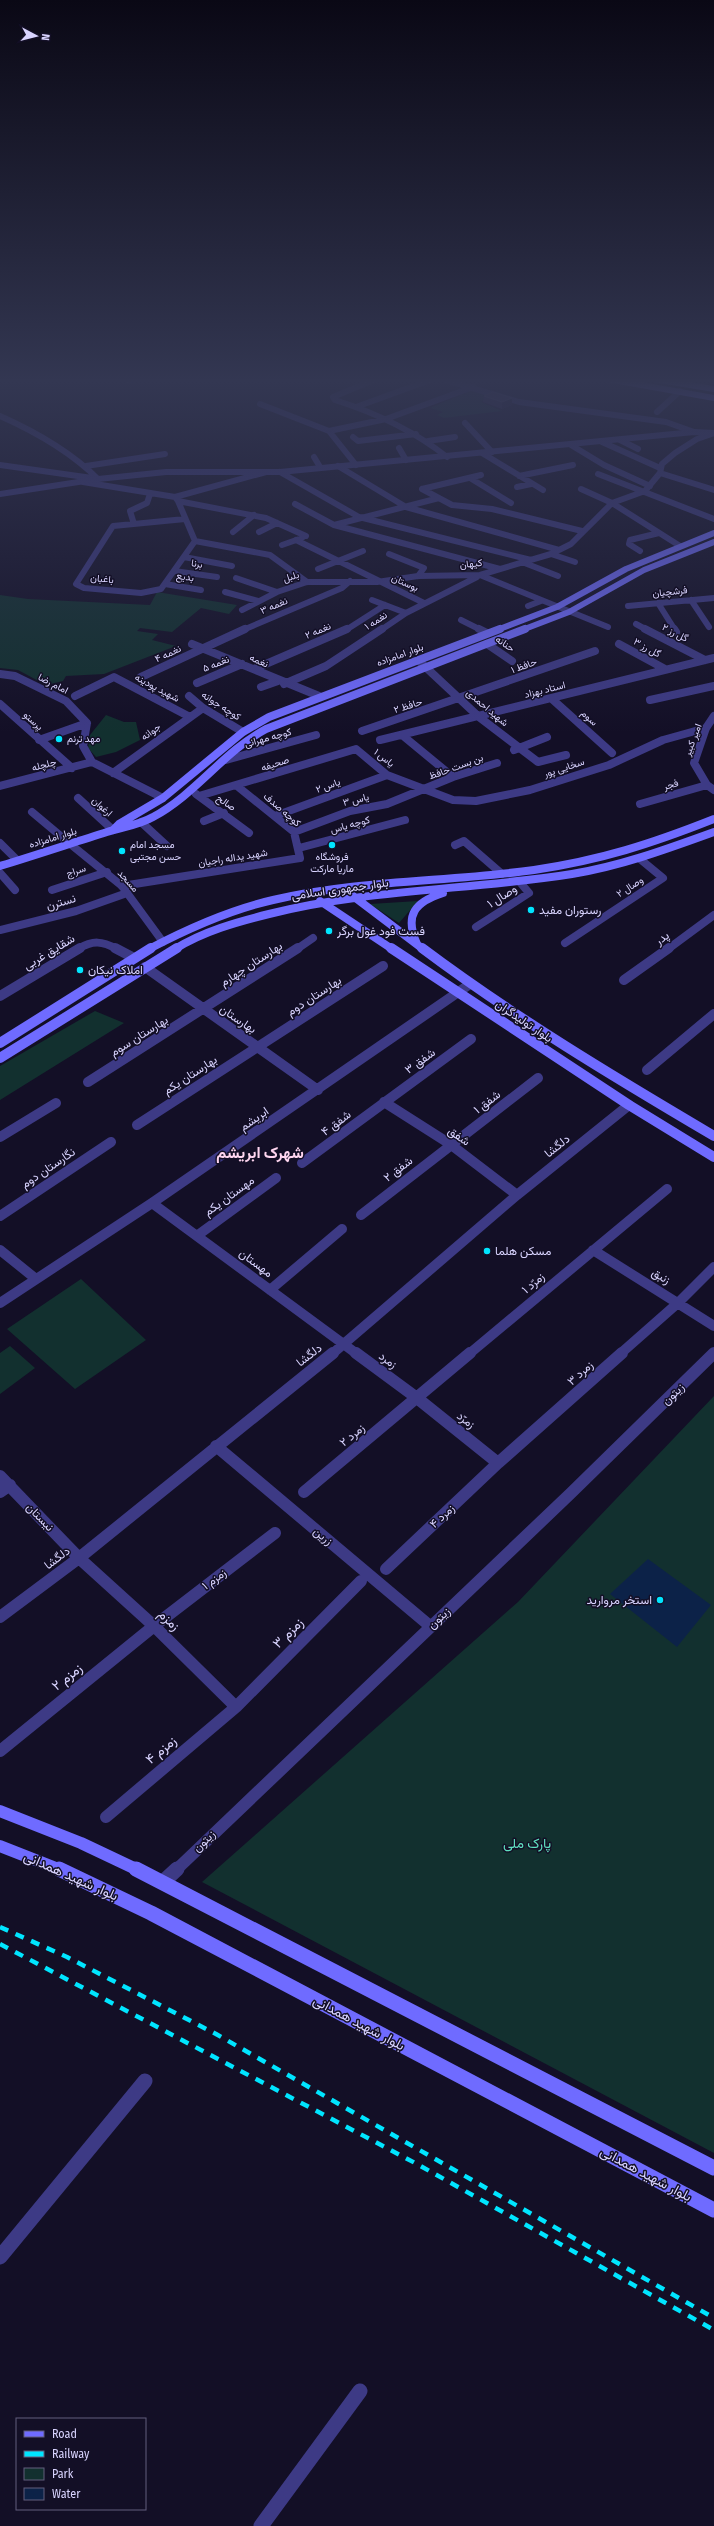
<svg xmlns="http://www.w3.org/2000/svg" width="714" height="2526" font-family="'Fira Sans Condensed',Vazirmatn,sans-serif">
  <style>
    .green { fill: #12302f }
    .water { fill: #0c2248 }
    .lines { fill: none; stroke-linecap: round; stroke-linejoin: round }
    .minor-far4 { stroke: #3d3a85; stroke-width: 6 }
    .minor-far3 { stroke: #3d3a85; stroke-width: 8 }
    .minor-far2 { stroke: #3d3a85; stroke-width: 10 }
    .minor-far1 { stroke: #3d3a85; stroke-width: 12 }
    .minor { stroke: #3d3a85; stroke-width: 15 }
    .tertiary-far1 { stroke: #3d3a85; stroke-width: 6 }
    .tertiary { stroke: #3d3a85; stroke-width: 8 }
    .secondary-far4 { stroke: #6f6bff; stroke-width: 6 }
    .secondary-far3 { stroke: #6f6bff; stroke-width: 8 }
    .secondary-far2 { stroke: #6f6bff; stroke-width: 10 }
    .secondary-far1 { stroke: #6f6bff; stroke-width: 12 }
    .secondary { stroke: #6f6bff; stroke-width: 15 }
    .rail { stroke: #00e5ff; stroke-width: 4.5; stroke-dasharray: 9 8; stroke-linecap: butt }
    .wall { fill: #312854 }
    .shaded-wall { fill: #1d163a }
    .building { fill: #433a66; stroke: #5a527e }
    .poi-dot { fill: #00e5ff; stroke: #130f26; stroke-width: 1.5 }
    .labels { text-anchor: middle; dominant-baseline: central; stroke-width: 3; stroke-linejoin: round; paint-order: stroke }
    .far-street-label { font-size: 10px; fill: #d9d4ff; stroke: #130f26 }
    .far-poi-label { font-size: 10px; fill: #d9d4ff; stroke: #130f26; text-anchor: start }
    .street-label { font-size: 12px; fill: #d9d4ff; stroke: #130f26 }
    .poi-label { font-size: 12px; fill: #d9d4ff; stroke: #130f26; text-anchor: start }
    .near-street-label { font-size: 14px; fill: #d9d4ff; stroke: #130f26 }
    .near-park-label { font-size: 14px; fill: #5fe0c0; stroke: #130f26 }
    .district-label { font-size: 16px; font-weight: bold; fill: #ffd6f0; stroke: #130f26 }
  </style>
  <rect width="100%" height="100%" fill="#130f26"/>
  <path class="green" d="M475 389 492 397 481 402 502 411 444 418 437 415 443 412 430 408Z
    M157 592 237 605 229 614 201 608 172 632 140 628 137 631 158 634 152 640 176 646 104 674 66 676 63 681 46 685 18 670 0 668V595L28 599 150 605Z
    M106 715 124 722H136L140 740 116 752 96 757 88 748 90 735Z
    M418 901 399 923 370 904Z
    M95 1011 124 1023 0 1100V1066Z
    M81 1279 146 1340 75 1389 7 1329Z
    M10 1346 35 1368 0 1394V1353Z
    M714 1396V2153L202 1882 518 1602Z"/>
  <path class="water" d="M648 1559 711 1605 677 1647 610 1594Z"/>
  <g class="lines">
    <path class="minor-far4" d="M376 379 333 397 335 400C376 413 413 430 447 457
      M442 379 519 402 666 422 694 432
      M128 381 133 379
      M260 404 329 431 356 465
      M356 407 433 379
      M657 412 680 391
      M0 416C36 432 70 451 98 479
      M465 423 492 452
      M329 431 386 419 473 387
      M353 437 358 441 416 434
      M620 440 638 449
      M428 441 455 437
      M602 442 660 468
      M571 445 604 465 650 486
      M399 448 406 460
      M482 453 543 490
      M314 457 320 467
      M0 465 92 478
      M86 466 165 454
      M338 466 406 507 559 550
      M280 472 359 517 531 560
      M660 473 714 490
      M598 474 714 519
      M519 476 573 465
      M470 478 511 503
      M83 482 175 497 266 472
      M517 487 531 484
      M422 489 452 505 492 509 582 531
      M422 489 481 475
      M581 489 612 503 680 546
      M175 497 178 501 195 541 161 589 141 593 84 588 76 584 113 526 185 519
      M178 501 266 518 306 536
      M295 504 334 525 500 569
      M134 524 130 511 147 503 150 494
      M334 525 439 498
      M233 532 254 515
      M259 532 277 523
      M296 540 424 603
      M195 541 270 555 307 582
      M282 545 302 538
      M640 551 629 544 630 540 659 533
      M389 554 424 568 418 576
      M551 554 575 562
      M184 557 232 566
      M522 562 558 576
      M318 569 363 551
      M174 571 217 577
      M480 575 608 627
      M236 578 277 592
      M165 584 201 590
      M225 592 258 601
      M372 600 406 613
      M691 600 709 627
      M658 603 675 630
      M528 606 541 601
      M628 606 714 598
      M242 610 277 592 307 582H377L418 576 480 575 551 554 571 544 612 503 645 491 660 473 662 464 675 453 697 439 714 433
      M461 620 481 630
      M636 624 647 630
      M243 630 342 588 350 581
      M346 630 385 605
      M381 630 406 613 477 577"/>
    <path class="minor-far3" d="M479 629 487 633
      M645 629 705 660
      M674 629 676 632
      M192 644 319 696
      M487 644 512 661
      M619 644 665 669
      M418 660 479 717 538 762 566 755
      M254 669 347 629
      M0 674 15 676 66 701 87 723 83 746 92 762 163 798
      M141 677 245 629
      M197 683 242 664
      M284 684 326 666 382 629
      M261 687 278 681
      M75 696 114 677 190 717
      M189 696 203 708 243 732
      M552 699 612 753
      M650 700 714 686
      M0 704 72 768
      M714 716 706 728 694 763 707 785 714 790
      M362 731 595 651
      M402 735 453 777
      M39 740 87 723
      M380 740 714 658
      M514 750 547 737
      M226 760 316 735
      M113 773 203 708
      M0 786 92 762
      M196 794 249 833
      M199 796 356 749 387 775 453 800 476 801 530 790 609 765 663 740 706 728
      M78 798 113 830
      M640 804 707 785
      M32 812 69 843
      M275 816 387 775
      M204 821 224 813
      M141 822 167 846
      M294 832 350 811 387 804 453 777 497 763
      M0 843 17 860
      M455 845 464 841 502 874
      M299 848 405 820
      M0 873 15 890
      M122 886 300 858 294 832 237 786
      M52 890 107 872
      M476 927 529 893 519 881
      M0 930 76 911 127 893
      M565 943 663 878 640 859
      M78 949C93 940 102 941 117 949
      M297 949 313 938
      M668 949 714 915"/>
    <path class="minor-far2" d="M115 948 134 958
      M145 967 318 1090
      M624 980 669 948
      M0 996 80 948
      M647 1070 714 1014
      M88 1082 298 948
      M384 1102 450 1144 517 1195
      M137 1125 383 966
      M0 1137 56 1103
      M302 1163 471 1039
      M152 1203 357 1354
      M361 1215 538 1078
      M0 1216 111 1142
      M198 1235 276 1178
      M0 1250 36 1279
      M593 1250 714 1326
      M270 1290 342 1229
      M0 1303 152 1203 470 984
      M332 1354 517 1195 629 1105
      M469 1354 667 1189
      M620 1354 679 1302 714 1267"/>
    <path class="minor-far1" d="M356 1353 417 1398 498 1463
      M216 1446 430 1626
      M0 1476 79 1558 154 1626 236 1707
      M0 1492 10 1485
      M304 1492 470 1353
      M386 1569 498 1463 622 1353
      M0 1617 79 1558 333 1353
      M0 1751 154 1626 275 1533
      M106 1817 236 1707 361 1581
      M176 1870 571 1493 714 1353"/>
    <path class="minor" d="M163 1882 177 1869
      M0 2257 145 2081
      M261 2526 360 2391"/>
    <path class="tertiary-far1" d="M0 494 98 479 166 472H280L694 432 714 433"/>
    <path class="tertiary" d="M69 843 122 886 163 942"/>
    <path class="secondary-far4" d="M608 379 714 398
      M654 379 714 389
      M497 630 557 607 626 569 714 533
      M522 630 569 612 644 570 714 542"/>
    <path class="secondary-far3" d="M113 830 119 824 163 798 243 732 269 717 500 629
      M0 866C36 855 72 843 107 832 123 827 139 825 153 817 196 794 223 752 266 729L525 629
      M353 896 423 949
      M320 901 392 949
      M417 944C404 915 415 902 443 893
      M149 949C189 928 229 910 273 900 359 880 447 882 534 870 601 860 651 844 714 819
      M175 949C204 931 237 922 269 914 368 889 471 890 572 874 621 866 667 849 714 832"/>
    <path class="secondary-far2" d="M391 948 629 1105 714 1157
      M422 948C514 1017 614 1077 714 1136
      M0 1043 151 948
      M0 1058 177 948"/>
    <path class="secondary-far1" d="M0 1811 81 1843 138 1870
      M0 1846 61 1870"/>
    <path class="secondary" d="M59 1869 151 1913 714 2210
      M136 1869 714 2168"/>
    <path class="rail" d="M0 1927 67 1957 216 2034 714 2318
      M0 1944 417 2164 714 2330"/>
  </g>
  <path class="wall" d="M484 396 512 398V405L502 409 483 402Z"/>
  <path class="shaded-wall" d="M512 398V405L502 409V402Z"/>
  <path class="building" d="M493 392 512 398 502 402 484 396Z"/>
  <linearGradient id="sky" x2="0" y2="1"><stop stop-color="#0a0815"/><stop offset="0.52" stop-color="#333752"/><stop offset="1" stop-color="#333752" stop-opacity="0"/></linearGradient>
  <rect width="714" height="733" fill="url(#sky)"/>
  <g class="poi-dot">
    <circle cx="59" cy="739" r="4"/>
    <circle cx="332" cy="845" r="4"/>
    <circle cx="122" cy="851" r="4"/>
    <circle cx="531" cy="910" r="4"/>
    <circle cx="329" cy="931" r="4"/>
    <circle cx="80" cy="970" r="4"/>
    <circle cx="487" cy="1251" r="4"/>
    <circle cx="660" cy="1600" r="4"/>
  </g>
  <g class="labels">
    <g class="far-street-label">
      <text transform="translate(197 564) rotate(9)">برنا</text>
      <text transform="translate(471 564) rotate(-6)">کیهان</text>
      <text transform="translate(185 577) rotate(10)">بدیع</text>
      <text transform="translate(291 577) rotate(-18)">بلبل</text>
      <text transform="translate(102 579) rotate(6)">باغبان</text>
      <text transform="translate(405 583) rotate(24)">بوستان</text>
      <text transform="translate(670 592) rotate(-6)">فرشچیان</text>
      <text transform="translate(274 606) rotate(-23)">نغمه ۳</text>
      <text transform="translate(376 621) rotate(-33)">نغمه ۱</text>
      <text transform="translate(318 631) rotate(-23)">نغمه ۲</text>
      <text transform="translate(675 633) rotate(27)">گل رز ۲</text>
      <text transform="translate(505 644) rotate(34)">حنانه</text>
      <text transform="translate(647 648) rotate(29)">گل رز ۳</text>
      <text transform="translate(168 654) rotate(-25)">نغمه ۴</text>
      <text transform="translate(400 655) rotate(-20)">بلوار امامزاده</text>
      <text transform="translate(259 661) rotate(24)">نغمه</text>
      <text transform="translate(216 664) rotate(-22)">نغمه ۵</text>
      <text transform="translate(524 666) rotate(-20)">حافظ ۱</text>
      <text transform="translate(53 684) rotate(27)">امام رضا</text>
      <text transform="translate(157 688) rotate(28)">شهید پودینه</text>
      <text transform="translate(545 690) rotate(-14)">استاد بهزاد</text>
      <text transform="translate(221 706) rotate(33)">کوچه جوانه</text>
      <text transform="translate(408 706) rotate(-18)">حافظ ۲</text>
      <text transform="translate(487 708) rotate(40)">شهید احمدی</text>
      <text transform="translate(589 718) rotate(42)">سوم</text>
      <text transform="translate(33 721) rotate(42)">پرستو</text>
      <text transform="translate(151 732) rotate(-36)">جوانه</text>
      <text transform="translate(268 738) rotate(-15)">کوچه مهرانی</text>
      <text transform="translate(693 740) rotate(-69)">امیر کبیر</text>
      <text transform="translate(384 758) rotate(38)">یاس ۱</text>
      <text transform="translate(275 764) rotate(-18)">صحیفه</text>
      <text transform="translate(44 765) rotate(-15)">چلچله</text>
      <text transform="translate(456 767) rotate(-20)">بن بست حافظ</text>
      <text transform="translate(564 768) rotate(-18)">سخایی پور</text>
      <text transform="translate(671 785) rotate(-17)">فجر</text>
      <text transform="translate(328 786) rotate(-20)">یاس ۲</text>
      <text transform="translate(356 800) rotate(-14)">یاس ۳</text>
      <text transform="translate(226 803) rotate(35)">صالح</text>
      <text transform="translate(102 807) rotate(42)">ارغوان</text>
      <text transform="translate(282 810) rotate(41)">کوچه صدف</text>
      <text transform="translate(350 825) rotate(-15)">کوچه یاس</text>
      <text transform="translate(53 838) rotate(-17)">بلوار امامزاده</text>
      <text transform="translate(233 858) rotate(-9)">شهید یداله راجیان</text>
      <text transform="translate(76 871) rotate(-18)">سراج</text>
      <text transform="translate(128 881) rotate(48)">مسجد</text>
      <text transform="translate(630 887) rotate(-33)">وصال ۲</text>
    </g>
    <g class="far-poi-label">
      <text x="67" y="739">مهد ترنم</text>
      <text x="130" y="845">مسجد امام<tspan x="130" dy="12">حسن مجتبی</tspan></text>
      <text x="332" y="857" text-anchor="middle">فروشگاه<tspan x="332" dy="12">ماریا مارکت</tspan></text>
    </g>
    <g class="street-label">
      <text transform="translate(340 889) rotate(-8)">بلوار جمهوری اسلامی</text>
      <text transform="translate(502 896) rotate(-33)">وصال ۱</text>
      <text transform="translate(61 902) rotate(-16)">نسترن</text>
      <text transform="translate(662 938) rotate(-36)">پدر</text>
      <text transform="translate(49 952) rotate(-31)">شقایق غربی</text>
      <text transform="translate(251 964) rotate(-33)">بهارستان چهارم</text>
      <text transform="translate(314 996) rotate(-33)">بهارستان دوم</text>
      <text transform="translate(238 1019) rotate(34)">بهارستان</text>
      <text transform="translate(524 1021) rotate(34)">بلوار تولیدگران</text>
      <text transform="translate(139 1036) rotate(-32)">بهارستان سوم</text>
      <text transform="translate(420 1061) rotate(-36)">شفق ۳</text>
      <text transform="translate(190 1075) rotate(-33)">بهارستان یکم</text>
      <text transform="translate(487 1102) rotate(-37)">شفق ۱</text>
      <text transform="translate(254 1119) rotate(-35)">ابریشم</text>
      <text transform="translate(336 1123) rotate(-37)">شفق ۴</text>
      <text transform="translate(459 1136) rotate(35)">شفق</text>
      <text transform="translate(557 1146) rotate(-39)">دلگشا</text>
      <text transform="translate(48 1168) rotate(-34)">نگارستان دوم</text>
      <text transform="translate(398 1169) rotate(-38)">شفق ۲</text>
      <text transform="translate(229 1196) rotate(-36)">مهستان یکم</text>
      <text transform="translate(256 1263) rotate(37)">مهستان</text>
      <text transform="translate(661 1276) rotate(31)">زنبق</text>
      <text transform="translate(533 1283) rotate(-40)">زمرّد ۱</text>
      <text transform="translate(309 1355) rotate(-38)">دلگشا</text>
      <text transform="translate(388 1360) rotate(36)">زمرد</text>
      <text transform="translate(580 1373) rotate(-42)">زمرد ۳</text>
      <text transform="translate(673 1394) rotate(-44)">زیتون</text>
      <text transform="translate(466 1420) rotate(39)">زمرّد</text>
      <text transform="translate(352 1435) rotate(-40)">زمرد ۲</text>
      <text transform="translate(442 1516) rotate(-43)">زمرد ۴</text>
      <text transform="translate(40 1517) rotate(46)">نیستان</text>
      <text transform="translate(323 1536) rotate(39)">زرین</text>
      <text transform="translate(57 1558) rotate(-37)">دلگشا</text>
      <text transform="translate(214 1579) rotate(-37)">زمزم ۱</text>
      <text transform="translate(439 1618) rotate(-43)">زیتون</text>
      <text transform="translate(204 1841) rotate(-44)">زیتون</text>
    </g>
    <g class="poi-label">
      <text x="539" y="910">رستوران مفید</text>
      <text x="337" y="931">فست فود غول برگر</text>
      <text x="88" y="970">املاک نیکان</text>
      <text x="495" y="1251">مسکن هلما</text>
      <text x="652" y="1600" text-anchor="end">استخر مروارید</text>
    </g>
    <g class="near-street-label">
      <text transform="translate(169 1620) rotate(44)">زمزم</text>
      <text transform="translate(288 1633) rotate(-45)">زمزم ۳</text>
      <text transform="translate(67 1677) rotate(-39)">زمزم ۲</text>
      <text transform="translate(161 1750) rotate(-40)">زمزم ۴</text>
      <text transform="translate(71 1876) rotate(24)">بلوار شهید همدانی</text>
      <text transform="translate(359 2023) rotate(28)">بلوار شهید همدانی</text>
      <text transform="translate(646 2174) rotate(28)">بلوار شهید همدانی</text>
    </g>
    <g class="near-park-label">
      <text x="527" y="1843">پارک ملی</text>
    </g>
    <g class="district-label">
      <text x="260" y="1152">شهرک ابریشم</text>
    </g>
  </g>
  <rect x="16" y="2418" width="130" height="92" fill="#130f26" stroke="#625e7d"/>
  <rect x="24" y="2431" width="20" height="6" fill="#6f6bff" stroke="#625e7d"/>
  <text x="52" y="2438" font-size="12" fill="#d9d4ff">Road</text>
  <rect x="24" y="2451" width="20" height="6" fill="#00e5ff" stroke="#625e7d"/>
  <text x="52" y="2458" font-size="12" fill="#d9d4ff">Railway</text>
  <rect x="24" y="2468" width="20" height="12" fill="#12302f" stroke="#625e7d"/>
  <text x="52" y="2478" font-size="12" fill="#d9d4ff">Park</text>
  <rect x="24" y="2488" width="20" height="12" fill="#0c2248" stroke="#625e7d"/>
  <text x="52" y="2498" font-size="12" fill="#d9d4ff">Water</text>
  <g transform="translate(36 36) rotate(97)" stroke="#130f26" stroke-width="3" paint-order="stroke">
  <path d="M0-3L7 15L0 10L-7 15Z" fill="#d9d4ff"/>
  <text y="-6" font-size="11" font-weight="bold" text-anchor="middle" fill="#d9d4ff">N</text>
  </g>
</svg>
